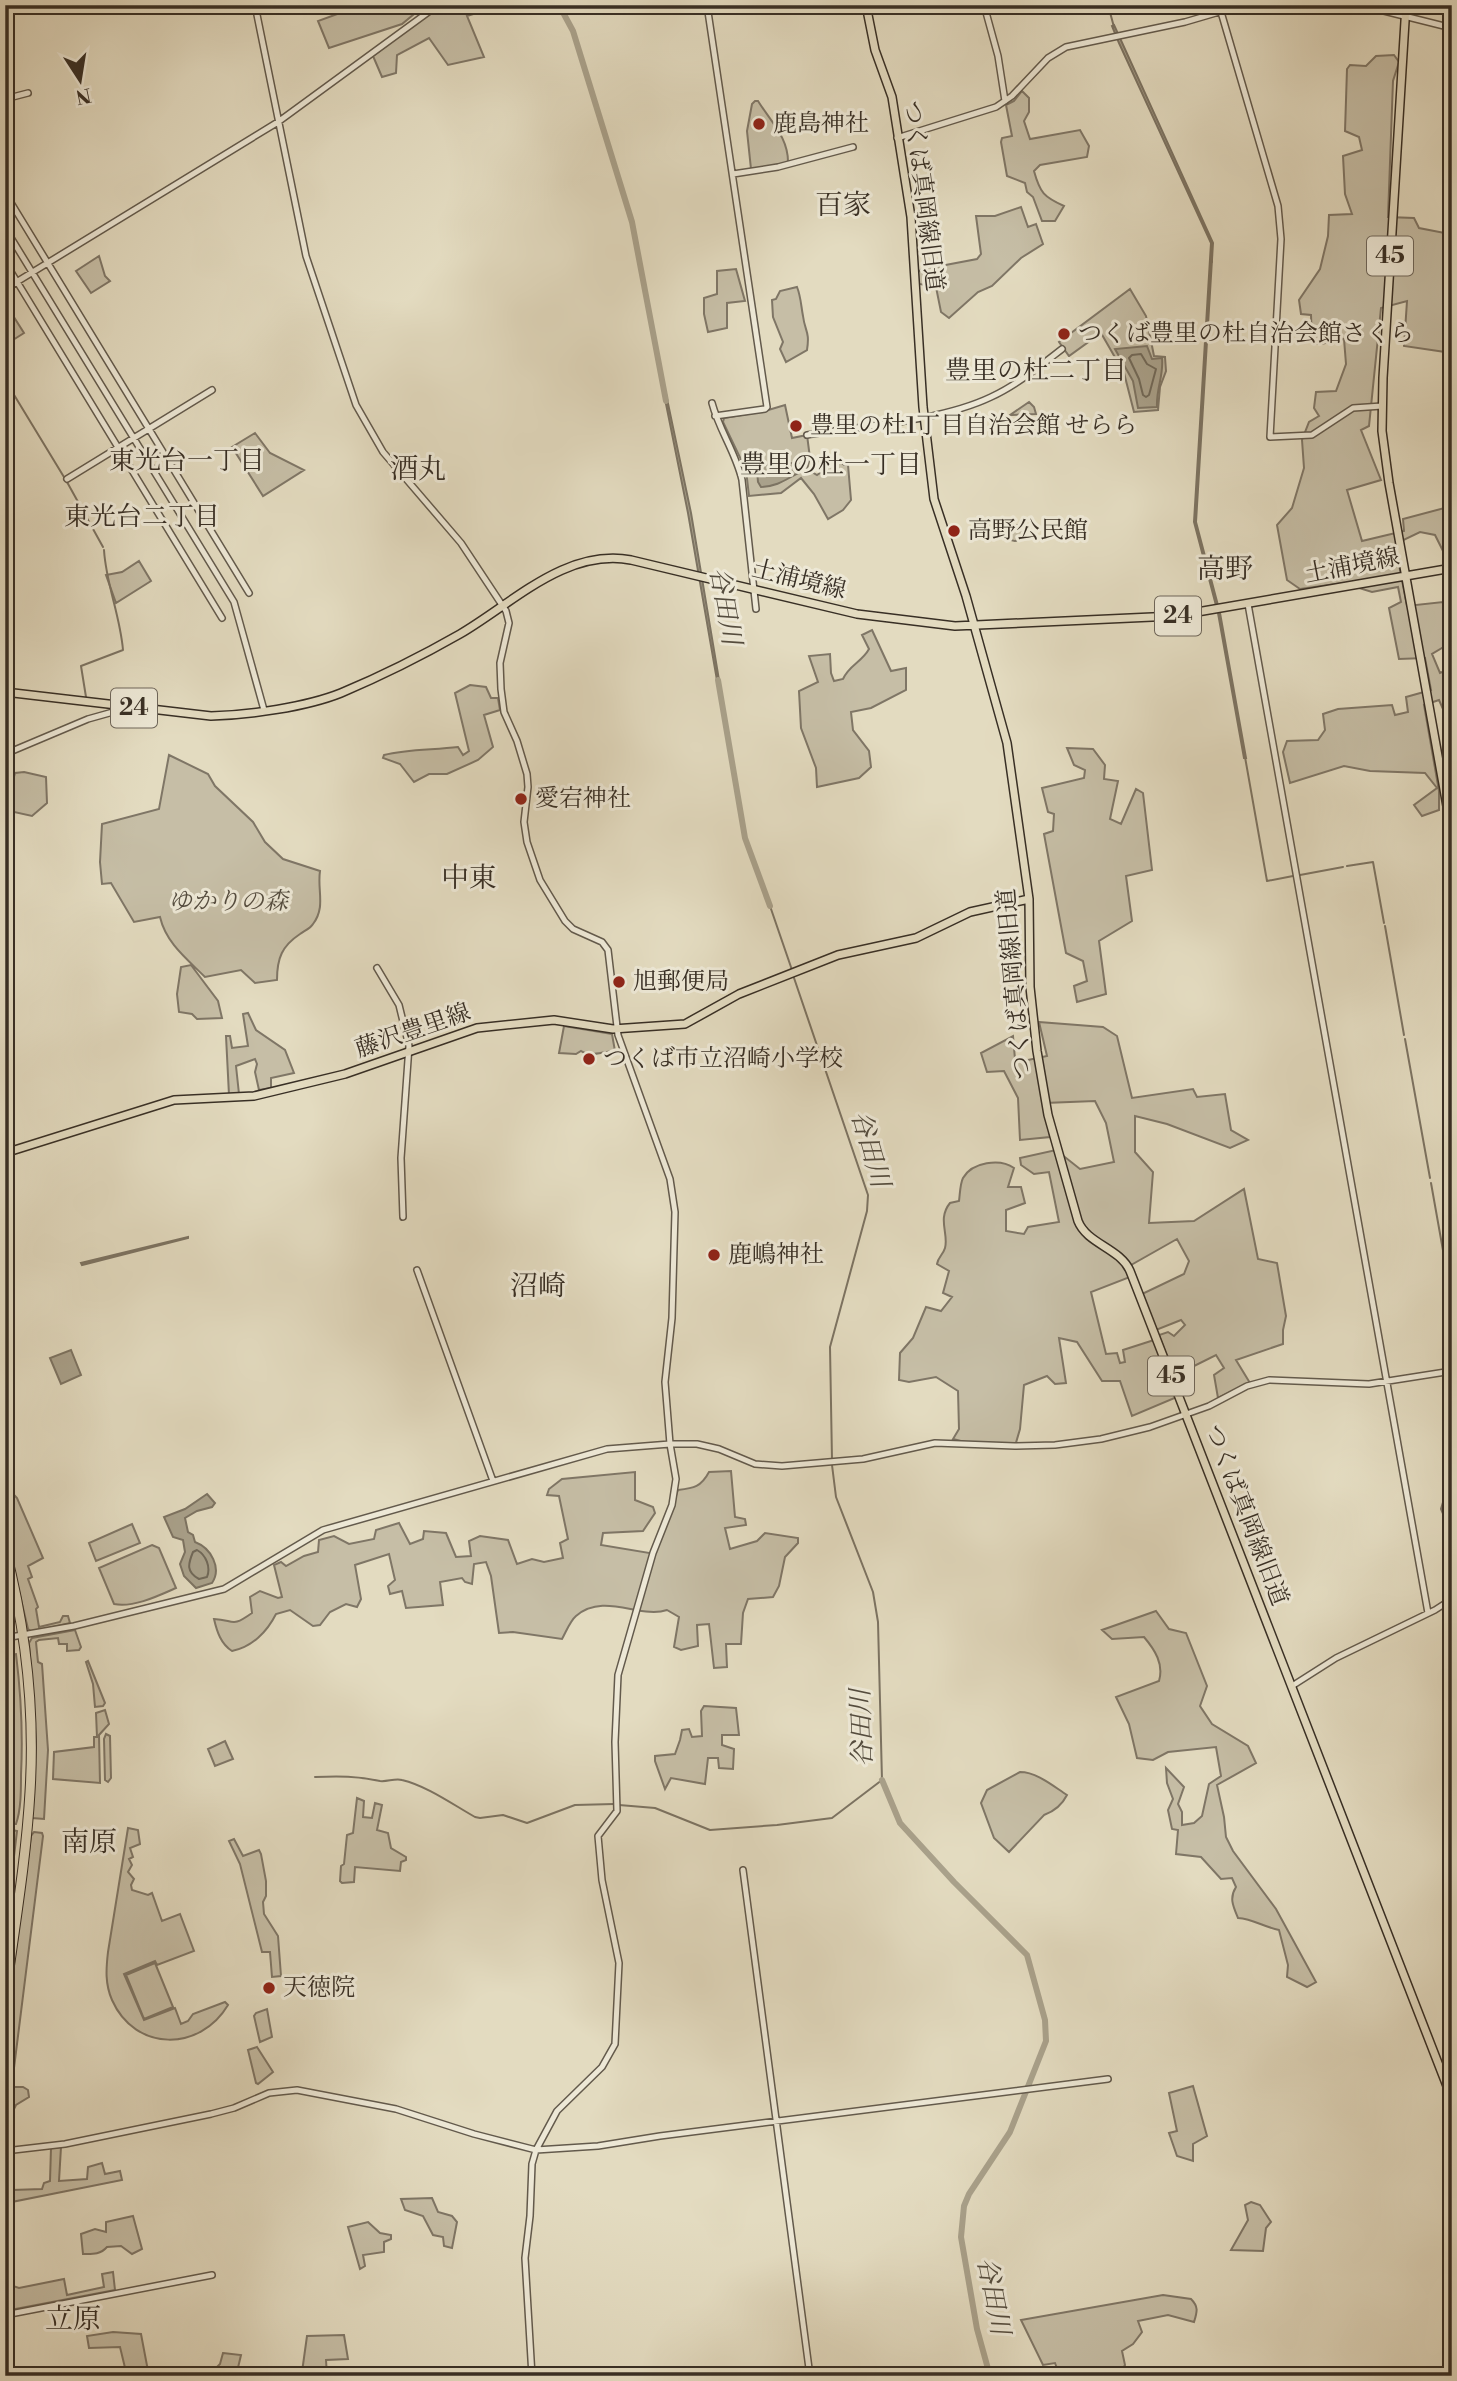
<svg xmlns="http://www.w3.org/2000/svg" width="1457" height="2381" font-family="'Libre Bodoni','Noto Serif JP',serif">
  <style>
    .green { fill: #c6bea6; stroke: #7f7666; stroke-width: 2 }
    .water { fill: #a9a18b; stroke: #7c7362; stroke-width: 2 }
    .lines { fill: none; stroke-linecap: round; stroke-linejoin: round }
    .shore { stroke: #706858; stroke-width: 2 }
    .stream { stroke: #7c7362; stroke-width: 2 }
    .river { stroke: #a9a18b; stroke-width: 6 }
    .minor-casing { stroke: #635a4c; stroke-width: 8 }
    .major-casing { stroke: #382f25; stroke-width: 10 }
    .highway-casing { stroke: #382f25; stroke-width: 11 }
    .minor { stroke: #ede8d6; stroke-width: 5 }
    .major { stroke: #e3dbc0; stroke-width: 7 }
    .highway { stroke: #e3dbc0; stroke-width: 9 }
    .poi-dot { fill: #8f2418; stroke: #ede8d6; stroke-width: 2.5 }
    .labels { text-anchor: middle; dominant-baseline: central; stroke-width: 6; stroke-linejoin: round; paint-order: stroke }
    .shield { fill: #ede8d6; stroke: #6e665a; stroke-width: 2 }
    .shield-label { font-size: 23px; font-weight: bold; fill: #382f25 }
    .poi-label { font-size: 24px; fill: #382f25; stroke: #ede8d6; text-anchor: start }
    .street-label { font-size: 24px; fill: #382f25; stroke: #ede8d6 }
    .park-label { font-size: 24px; font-style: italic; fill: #544c3f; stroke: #ede8d6 }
    .neighbourhood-label { font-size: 26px; fill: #382f25; stroke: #ede8d6 }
    .water-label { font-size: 26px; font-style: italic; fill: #544c3e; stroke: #ede8d6 }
    .quarter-label { font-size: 28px; fill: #382f25; stroke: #ede8d6 }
  </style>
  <rect width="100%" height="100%" fill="#e3dbc0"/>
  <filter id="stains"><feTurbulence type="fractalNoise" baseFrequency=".00286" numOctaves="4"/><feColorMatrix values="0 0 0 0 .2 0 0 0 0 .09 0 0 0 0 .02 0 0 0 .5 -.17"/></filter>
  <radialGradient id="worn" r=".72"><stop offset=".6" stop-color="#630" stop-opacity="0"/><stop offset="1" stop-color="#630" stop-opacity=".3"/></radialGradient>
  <path class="green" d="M351 5H425L402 24 329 48 318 21 351 9Z
    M437 5H502L467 16 484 57 448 65 429 38 397 55 396 73 382 77 373 56Z
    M1394 55 1399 62 1393 81 1388 217 1414 218 1419 228 1450 234 1452 353 1404 346 1407 301 1381 308 1369 426 1361 430 1381 480 1347 490 1362 541 1404 531 1403 519 1452 506V564L1450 565 1435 535 1420 532 1395 544 1407 606 1443 602 1452 626V642L1432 654 1440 673 1452 668V707L1443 709 1439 700 1424 705 1439 791V810L1422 816 1414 805 1437 788 1425 773 1370 771 1344 766 1290 783 1283 752 1287 741 1318 740 1325 730 1323 714 1338 709 1392 705 1395 715 1408 712 1406 697 1431 690 1425 658 1399 659 1389 608 1401 602 1398 587 1372 592 1343 583 1300 589 1287 580 1277 525 1292 508 1304 468 1302 440 1309 422 1319 416 1314 408 1316 392 1336 391 1346 364 1344 339 1321 344 1312 343 1311 315 1301 314 1299 300 1320 269 1328 236 1329 215 1352 214 1345 194 1343 156 1362 150 1359 137 1345 131 1347 69 1350 65 1366 66 1376 56Z
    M1022 91 1029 98V112L1024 121 1030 139 1080 130 1089 146 1087 157 1040 165 1034 171C1040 193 1044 197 1064 206L1055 221H1042L1033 197 1027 192 1025 183 1007 176 1001 142 1002 138 1012 136 1006 105 1014 101Z
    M755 101H758C771 122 789 138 788 164L751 169 747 131 752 104Z
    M1021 207 1028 227 1036 224 1043 244 1021 258 992 286 978 292 949 318 941 312 936 287 914 283 913 276 926 266 935 267 977 259 981 254 976 216H995Z
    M99 256 105 276 110 281 91 293 76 271Z
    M736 269 745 301 727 303V328L708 332 704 314V298L717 294V271Z
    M797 287C801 297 801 306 803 316 805 332 810 331 807 350L786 362 780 349 783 342 773 317 772 300 776 299 780 291Z
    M1130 289 1146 316 1154 356 1165 357 1166 371 1160 387 1158 410 1134 412 1124 373 1101 333 1069 356 1059 342Z
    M5 303 24 333 5 345Z
    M1029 402 1034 407 1036 414 1010 415Z
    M785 405 792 438 807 435 810 458 807 469 817 475 824 470 819 459 835 456 844 465H848L851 500 843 510 828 519 814 494 801 478 781 493 749 496 746 470 723 422 724 418 765 411Z
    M255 433 270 453 304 470 263 496 232 447Z
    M1007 533a8 8 0 1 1 16 0a8 8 0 1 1-16 0Z
    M139 561 151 581 116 603 106 575 122 572Z
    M872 630 891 671 906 668V690L871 708 851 712 853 730 869 751 871 767 859 778 817 787 816 768 801 728 799 691 818 682 809 656 830 654 831 673 834 681 843 679C849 665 862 662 869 649L862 635Z
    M470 685 486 687 491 698H498L500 710 484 715 493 747 478 760 447 774H429L414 782 400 764 383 758 384 755C407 749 433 750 458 747L463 755 469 751 455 693Z
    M1067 748 1093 749 1105 765 1104 779 1118 781 1110 819 1121 824 1136 789 1143 793 1152 870 1126 876 1132 921 1099 941 1106 994 1077 1002 1074 986 1087 981 1083 961 1066 953 1044 834 1053 831 1054 814 1048 812 1042 788 1084 778 1085 770 1074 765Z
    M169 755 208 774 215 786 253 822 265 842 283 859 320 871C317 890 326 907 313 924 311 928 304 931 300 934 282 946 277 958 277 980L255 983 241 970 205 977C187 959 166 943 160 917L134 922 111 883 102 884 100 862 102 824 159 809Z
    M24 772 46 777 47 803 32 816 5 810V782L7 786 12 784 15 773Z
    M191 965 218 1001 222 1018 197 1019 192 1014 179 1012 177 994 181 967Z
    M248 1013 256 1030 285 1050 294 1073 271 1078V1088L259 1090 255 1072 257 1064 255 1059 236 1066 239 1094 229 1095 226 1036H230L232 1048 248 1046 243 1014Z
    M1039 1022 1103 1027 1117 1036 1132 1098 1193 1089 1197 1097 1225 1094 1231 1130 1248 1140 1230 1148 1167 1124 1135 1116V1152L1153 1172 1149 1223 1194 1221 1244 1189 1258 1259 1277 1263 1286 1316 1283 1330V1344L1236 1360 1250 1383 1218 1398 1214 1375 1224 1368 1216 1355 1174 1376 1159 1335 1168 1332 1174 1336 1185 1325 1181 1320 1156 1330 1142 1294 1184 1274 1189 1261 1177 1239 1131 1265 1126 1264 1130 1277 1091 1292 1106 1354 1117 1353 1120 1363 1125 1362 1123 1350 1154 1340 1177 1397 1132 1416 1120 1381H1102L1077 1342 1059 1338 1066 1383 1055 1384 1047 1376 1024 1385 1020 1429 1015 1446H980L953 1439 959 1429 958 1391 936 1377 909 1382 899 1380 900 1353 913 1338 926 1307 941 1311 952 1297 943 1293 949 1271 937 1264C938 1257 943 1255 945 1248 949 1234 937 1219 950 1203L959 1201C960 1194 960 1184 963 1178 972 1162 1000 1158 1014 1168L1008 1187H1021L1025 1203 1006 1210V1231L1024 1234 1028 1227 1059 1222 1049 1172 1034 1174 1021 1165 1020 1158 1056 1150 1080 1169 1114 1162 1106 1123 1095 1101 1045 1103 1050 1137 1020 1140 1018 1098 1004 1071 987 1072 981 1053 1013 1036 1015 1059 1028 1060 1047 1056Z
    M564 1026 612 1034 615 1051C603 1051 591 1058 581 1051L576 1054 559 1053Z
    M731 1471 735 1517 745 1519 746 1525 725 1528 730 1549 757 1541 765 1533 798 1538V1543L785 1557 779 1586 773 1597 748 1599 743 1613 741 1644H726L727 1667 714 1668 709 1624 697 1625 698 1646 681 1650 674 1647 679 1617 667 1610C640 1619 604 1592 576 1616 570 1621 566 1632 562 1639L513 1632 499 1633 491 1576 486 1562 474 1564 472 1584 465 1582 462 1578 440 1582 443 1605 406 1608 402 1591 390 1594 388 1586 395 1580 389 1554 355 1565 361 1599 357 1607 346 1604 330 1612 320 1625 313 1626 290 1610 276 1614C267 1632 252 1647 232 1651 221 1644 217 1632 214 1619 235 1620 231 1628 252 1613L250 1597 260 1591 278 1598 282 1597 274 1565 281 1562 286 1566 304 1556 318 1552 319 1540 334 1536 349 1544 374 1539 376 1530 399 1523 410 1544 423 1539 424 1531 446 1533 456 1557 471 1556 469 1541 480 1536 508 1540 517 1564 532 1559 544 1562 563 1558 560 1543 568 1539 559 1496 547 1495 549 1489 562 1479 635 1472V1500L653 1507 655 1513 643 1531 603 1533 601 1545 655 1554 678 1490C694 1488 701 1487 709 1472Z
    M5 1485 17 1498 43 1558 28 1566 32 1577 28 1579 38 1607 36 1609 39 1627 60 1622 63 1616H68L70 1623 32 1632 28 1629 5 1532Z
    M1444 1499H1452V1535L1441 1509Z
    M132 1524 140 1543 96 1561 89 1543Z
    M152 1545 159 1548 176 1588C158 1596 133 1608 114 1604L99 1568Z
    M1156 1611 1169 1629 1186 1633 1207 1686 1200 1706 1212 1724 1248 1746 1256 1763 1217 1785 1224 1817 1226 1837 1233 1851 1276 1909 1316 1982 1307 1987 1287 1977 1288 1965 1279 1930C1264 1927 1253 1919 1238 1918 1233 1906 1229 1898 1236 1887L1232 1878 1221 1879 1201 1857 1176 1854 1178 1830 1172 1829 1168 1810 1173 1799 1167 1783 1166 1768 1184 1787 1178 1804 1182 1812V1825L1194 1823 1202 1816 1209 1784 1221 1776 1216 1747 1168 1752 1153 1760 1137 1758 1129 1724 1116 1697 1159 1681C1164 1664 1155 1650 1144 1637L1112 1639 1102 1630Z
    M75 1630 81 1647 79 1650 67 1651V1644H59L58 1638 39 1640 36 1642 38 1662 42 1664 48 1750 44 1819 32 1818 36 1741 29 1643 32 1638Z
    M5 1648 8 1655 16 1654C21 1694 23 1735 21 1775 21 1791 21 1810 16 1824H8L12 1751 5 1729V1720L13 1717 5 1690Z
    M88 1661 105 1703 103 1706 95 1707 93 1684 86 1662Z
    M704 1706 736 1708 739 1735H722V1745L734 1749 733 1769 719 1768 718 1758H708L705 1784 671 1778 665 1789 655 1761V1756L675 1754 680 1740 682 1730 689 1729 692 1737 702 1736 701 1711Z
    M105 1710 109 1724 99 1735 100 1783 53 1779 54 1752 94 1747V1737H97L96 1713Z
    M106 1734 110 1736 111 1778 108 1782 105 1780 104 1739Z
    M225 1741 233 1759 215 1766 208 1749Z
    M1020 1772C1037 1772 1053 1786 1067 1795 1062 1805 1055 1811 1044 1815L1009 1852 994 1838 981 1803 987 1790Z
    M357 1798 364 1801 363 1817 372 1818 375 1803 382 1805 377 1830 388 1833 391 1848 406 1857V1860L401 1862 400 1871 355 1867 354 1882 342 1883 340 1881 341 1866 344 1864 347 1835 353 1833Z
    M128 1828 138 1830 140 1844 130 1848 133 1857 129 1859 132 1865 128 1872 134 1879 131 1885 132 1890 148 1895 152 1893 162 1921 180 1914 194 1951 157 1965 155 1961 124 1974 144 2020 175 2008 181 2024 188 2021 193 2014 225 2002 228 2005C200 2052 135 2052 112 2000 105 1984 106 1969 108 1952Z
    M8 1829 17 1831 6 1924 5 1846Z
    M34 1832 42 1833 43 1836 12 2084 13 2087H23L28 2090 29 2097 16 2105 8 2121 5 2120V2031L31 1836Z
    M234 1839 243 1856 259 1850 261 1854 266 1881V1896L263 1902 264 1914 278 1936 281 1976 272 1977 270 1952H262L240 1864 229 1841Z
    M155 1963 173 2007 144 2019 126 1975Z
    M267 2009 272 2037 260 2042 254 2016 256 2013Z
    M257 2047 273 2072 258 2084 256 2083 248 2050Z
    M1193 2086 1207 2136 1193 2144V2161L1177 2156 1169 2133 1177 2131 1169 2093Z
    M61 2147 59 2181 87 2179 88 2167 102 2163 105 2174 120 2171 122 2180 12 2202 5 2212V2201L12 2190 42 2189 44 2183 50 2181 51 2148Z
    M432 2198 438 2212 452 2216 457 2222 452 2248 444 2246 443 2237 433 2235 423 2216 405 2210 401 2199Z
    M1251 2202 1260 2205 1271 2222 1266 2228 1263 2251 1231 2250 1248 2220 1245 2205Z
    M133 2216 142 2249 132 2254 121 2246 107 2247C100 2255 92 2254 83 2254L81 2234 95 2229 106 2232V2222Z
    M368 2222 380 2233 391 2235V2239L384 2242V2252L363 2255 365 2266 360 2269 348 2227Z
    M113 2272 115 2290 5 2311V2287L10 2285 19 2288 64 2279 67 2295 104 2287 102 2274Z
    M1163 2295 1191 2299C1199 2307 1197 2312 1194 2322L1168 2315 1138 2321 1142 2332 1133 2344 1122 2351 1125 2365 1118 2376H1060L1055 2363 1043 2365 1021 2320Z
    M113 2332 141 2334 149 2376H127L120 2347 89 2348 87 2336Z
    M344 2335 348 2359 326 2360 327 2376H309L302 2372 307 2336Z
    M223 2353 241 2355 236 2376H208L220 2364Z"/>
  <path class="water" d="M1114 25 1213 243 1196 522 1220 613 1246 758H1244L1218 613 1194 522 1211 243 1119 43 1112 26Z
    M1147 346 1152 359 1162 358C1164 375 1156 389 1157 407L1138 408 1133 381 1115 349Z
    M664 394H666L691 513 720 686H718L688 513Z
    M756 459 761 465 793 463 796 459 803 471C788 477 781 486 761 487L758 482Z
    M188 1237V1238L82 1265 81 1263Z
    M71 1350 81 1375 61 1384 50 1358Z
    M207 1494 215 1503 212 1507 197 1511 185 1518 188 1532 193 1535 195 1542C211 1548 222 1568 212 1583L196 1588 184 1576 180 1564 185 1552 183 1540 173 1537 164 1517 185 1509Z"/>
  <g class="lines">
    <path class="shore" d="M1141 354 1147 364 1156 369 1149 395 1146 397 1143 395 1139 379 1129 358 1132 355Z
      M197 1550C206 1555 211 1567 207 1577L199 1579C186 1572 188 1564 193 1552Z"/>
    <path class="stream" d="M1108 5 1114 27
      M1212 262V250
      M5 380 67 482 103 547
      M86 697 81 666 123 650C120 615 106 584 104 550
      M1245 757 1267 881 1293 876
      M1347 866 1373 862 1384 923
      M1300 875 1343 867
      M770 906 792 970
      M1385 926 1404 1035
      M793 975 868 1195 867 1211 830 1347 832 1460
      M1405 1039 1430 1178
      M1431 1183 1452 1301
      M315 1777C339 1776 357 1776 380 1781 387 1782 395 1778 402 1780 427 1786 452 1804 475 1817L480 1818 503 1815 527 1823 575 1805 614 1804
      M619 1805 655 1808 710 1830 777 1825 832 1818 882 1780 878 1622 873 1592 836 1497 832 1465"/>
    <path class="river" d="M559 5 573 31 632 222 666 401
      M718 680 745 838 770 906
      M882 1780 900 1823 954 1882 1027 1955 1045 2020 1046 2041 1010 2132 969 2194 964 2206 961 2237 977 2329 990 2376"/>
    <defs>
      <path id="minor" d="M255 5 306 256 356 405 383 452 461 543 506 611 509 623 500 663 501 689 504 712 517 741 527 774 528 787 524 822 527 842 540 880 565 921 573 929 602 942 608 950 618 1035 670 1179 675 1212 672 1318 665 1382 670 1444 676 1479 672 1505 653 1553 618 1675 615 1742 617 1811 598 1836 602 1880 619 1963 615 2044 602 2067 557 2111 536 2150 532 2164 530 2216 525 2258 532 2376
        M707 5 767 407 765 409 715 416
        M984 5 998 56 1005 101
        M1360 5 1452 28
        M1221 12 1278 206 1281 239 1270 437 1312 435 1353 408 1382 406
        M5 99 28 93
        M897 138 996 107 1012 96 1048 58 1066 47 1185 22 1243 5
        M733 174 778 167 853 147
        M5 193 249 593
        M5 228 234 602 264 710
        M5 262 222 618
        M5 289 278 122 438 5
        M712 403C719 430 736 453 742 480L756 609
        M807 435C863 426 941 421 991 397 1017 385 1040 366 1062 349
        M67 479 212 390
        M1248 604 1428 1613
        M5 754 88 719 113 712 116 706
        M377 968 399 1005 409 1046 401 1158 403 1217
        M417 1270 493 1481
        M5 1638 74 1626 224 1589 323 1530 607 1449 670 1444H697L719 1449 755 1464 782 1466 863 1459 935 1443 1015 1446 1055 1445 1101 1439 1150 1427 1209 1406 1247 1386 1269 1380 1369 1384 1452 1371
        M1292 1686 1336 1658 1435 1610 1452 1599
        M743 1870 810 2376
        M5 2151 65 2144 211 2114 234 2108 269 2093 297 2090 396 2109 474 2134 536 2150 598 2146 660 2136 1108 2079
        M5 2315 212 2275"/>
      <path id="major" d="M866 5 875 50 892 97 911 217 923 407 934 499 966 596 1007 743 1029 899 1030 987 1037 1051 1048 1115 1078 1221C1087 1244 1120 1248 1130 1271L1452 2099
        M1406 5 1383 378 1382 431 1389 483 1452 834
        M5 692 211 716C249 715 306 707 341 693 379 677 425 654 460 634 513 603 566 548 631 560L857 614 955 626 1174 616 1452 568
        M5 1153 174 1100 254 1096 345 1074 477 1028 554 1020 613 1029 685 1024 739 994 838 955 916 938 970 912 1029 899"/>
      <path id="highway" d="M5 1549C26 1629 35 1710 30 1792 26 1861 14 1930 5 1998"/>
    </defs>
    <use href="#minor" class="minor-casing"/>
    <use href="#major" class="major-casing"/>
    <use href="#highway" class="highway-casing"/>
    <use href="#minor" class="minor"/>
    <use href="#major" class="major"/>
    <use href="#highway" class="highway"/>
  </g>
  <g class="poi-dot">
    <circle cx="759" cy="124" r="7"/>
    <circle cx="1064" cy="334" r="7"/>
    <circle cx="796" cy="426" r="7"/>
    <circle cx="954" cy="531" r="7"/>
    <circle cx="521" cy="799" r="7"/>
    <circle cx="619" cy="982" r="7"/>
    <circle cx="589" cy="1059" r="7"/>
    <circle cx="714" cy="1255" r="7"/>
    <circle cx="269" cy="1988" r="7"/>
  </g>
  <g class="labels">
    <g class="shield">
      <rect x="1367" y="236.5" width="46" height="39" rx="5"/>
      <rect x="1155" y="596.5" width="46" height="39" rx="5"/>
      <rect x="111" y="688.5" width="46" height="39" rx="5"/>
      <rect x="1148" y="1356.5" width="46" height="39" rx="5"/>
    </g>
    <g class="shield-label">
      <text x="1390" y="256">45</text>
      <text x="1178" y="616">24</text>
      <text x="134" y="708">24</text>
      <text x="1171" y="1376">45</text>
    </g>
    <g class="poi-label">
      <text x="773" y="124">鹿島神社</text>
      <text x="1078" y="334">つくば豊里の杜自治会館さくら</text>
      <text x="810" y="426">豊里の杜1丁目自治会館 せらら</text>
      <text x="968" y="531">高野公民館</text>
      <text x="535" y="799">愛宕神社</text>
      <text x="633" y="982">旭郵便局</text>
      <text x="603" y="1059">つくば市立沼崎小学校</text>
      <text x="728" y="1255">鹿嶋神社</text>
      <text x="283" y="1988">天徳院</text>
    </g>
    <g class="street-label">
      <text transform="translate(923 196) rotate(83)">つくば真岡線旧道</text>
      <text transform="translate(1352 566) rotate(-11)">土浦境線</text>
      <text transform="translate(799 580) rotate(14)">土浦境線</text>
      <text transform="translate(1015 984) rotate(-95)">つくば真岡線旧道</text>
      <text transform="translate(413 1031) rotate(-19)">藤沢豊里線</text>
      <text transform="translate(1246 1515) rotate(69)">つくば真岡線旧道</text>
    </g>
    <g class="park-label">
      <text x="228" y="902">ゆかりの森</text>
    </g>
    <g class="neighbourhood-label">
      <text x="1036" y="371">豊里の杜二丁目</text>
      <text x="187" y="461">東光台一丁目</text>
      <text x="831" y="465">豊里の杜一丁目</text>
      <text x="142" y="517">東光台二丁目</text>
    </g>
    <g class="water-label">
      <text transform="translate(725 606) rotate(80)">谷田川</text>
      <text transform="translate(870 1149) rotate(74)">谷田川</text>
      <text transform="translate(862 1728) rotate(-92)">谷田川</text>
      <text transform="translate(993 2296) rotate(79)">谷田川</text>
    </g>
    <g class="quarter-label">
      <text x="843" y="205">百家</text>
      <text x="418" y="469">酒丸</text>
      <text x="1225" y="569">高野</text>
      <text x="469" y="878">中東</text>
      <text x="538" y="1286">沼崎</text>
      <text x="89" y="1842">南原</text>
      <text x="73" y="2319">立原</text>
    </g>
  </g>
  <rect width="1457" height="2381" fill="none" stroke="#e3dbc0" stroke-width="28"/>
  <rect x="7" y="7" width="1443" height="2367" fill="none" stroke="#382f25" stroke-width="3.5"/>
  <rect x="14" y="14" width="1429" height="2353" fill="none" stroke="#382f25" stroke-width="2"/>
  <g transform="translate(80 80) rotate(168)" stroke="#ede8d6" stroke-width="5" paint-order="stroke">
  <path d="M0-5L12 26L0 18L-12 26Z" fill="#382f25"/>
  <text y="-10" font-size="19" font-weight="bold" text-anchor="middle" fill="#382f25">N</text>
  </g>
  <rect width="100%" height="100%" filter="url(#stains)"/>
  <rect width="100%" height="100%" fill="url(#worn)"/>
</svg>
